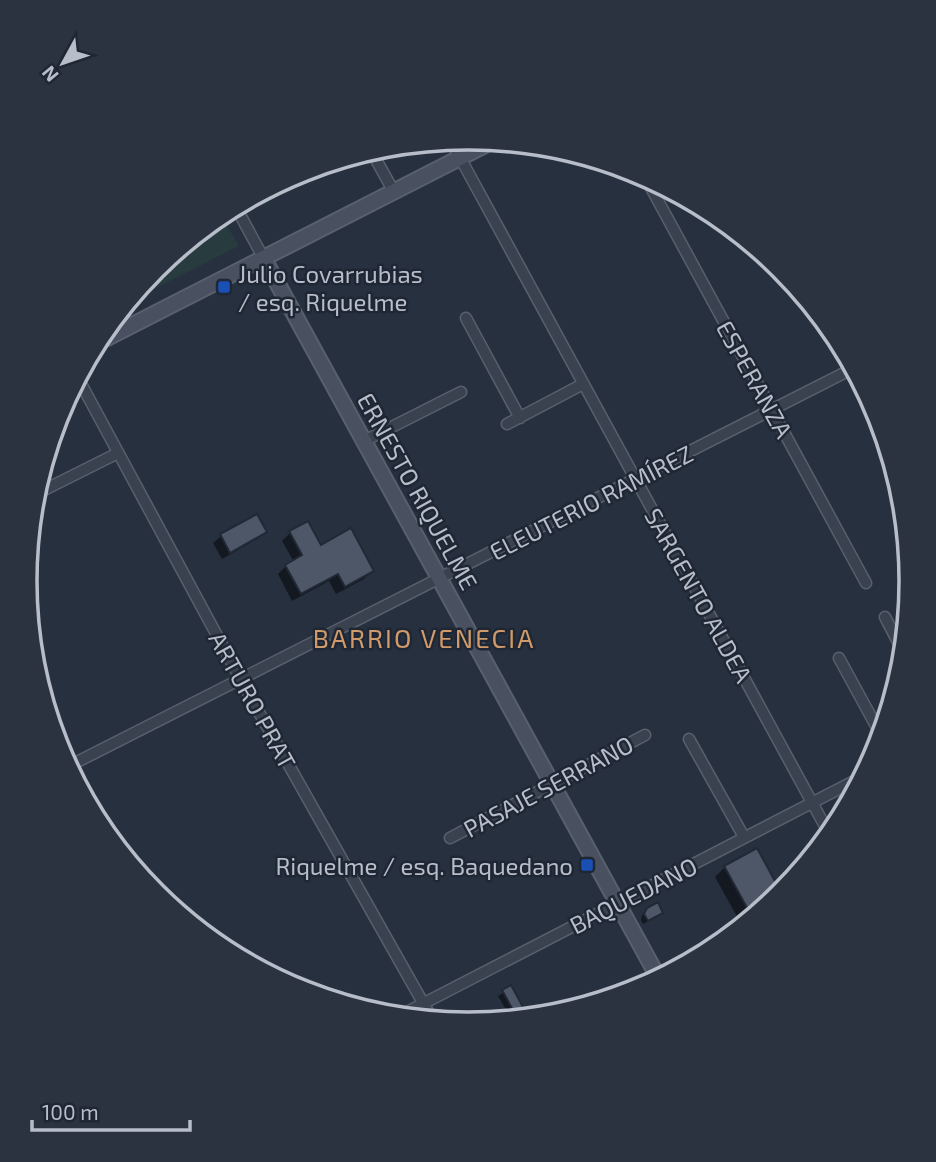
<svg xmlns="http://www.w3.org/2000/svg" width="936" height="1162" font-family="'Exo 2',sans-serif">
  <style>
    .green { fill: #283c40 }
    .shadow { fill: #0007 }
    .building { fill: #4d5767; stroke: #212936; stroke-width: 2 }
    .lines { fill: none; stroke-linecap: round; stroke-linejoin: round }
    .street-casing { stroke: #58606c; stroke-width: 13 }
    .secondary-casing { stroke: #58606c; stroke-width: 18 }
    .street { stroke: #3a424f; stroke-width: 10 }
    .secondary { stroke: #495161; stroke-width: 14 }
    .transit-dot { fill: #1a4fb4; stroke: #1f2734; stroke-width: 2.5 }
    .labels { text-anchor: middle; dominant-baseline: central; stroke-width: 5; stroke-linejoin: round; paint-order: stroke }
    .poi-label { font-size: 24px; fill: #b7bdc9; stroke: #1f2734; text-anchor: start }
    .street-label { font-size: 24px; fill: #b7bdc9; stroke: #1f2734 }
    .neighbourhood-label { font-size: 26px; letter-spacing: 2px; fill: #d09a6b; stroke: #1f2734 }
    .rim { fill: none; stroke: #b7bdc9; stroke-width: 3.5 }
  </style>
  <rect width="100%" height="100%" fill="#26303f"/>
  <path class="green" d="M224 221 239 246 132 300 155 267Z"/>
  <path class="shadow" d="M256 516 264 532 257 539 222 559 213 543 221 536Z
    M290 533 320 547 372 570 364 579 336 594 329 581 292 601 278 574 286 566 294 562 282 541Z
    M756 850 781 895 740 922 715 877 725 867Z
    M648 909 661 912 657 917 643 924 641 920 642 915Z
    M511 988 521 1006 509 1015 498 996Z"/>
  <path class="building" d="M257 514 267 532 230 553 220 534Z
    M308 521 321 545 351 528 374 571 345 587 338 574 301 594 285 565 302 555 289 531Z
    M757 848 782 894 751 915 724 866Z
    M658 902 663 913 648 921 644 914 647 908Z
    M511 985 523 1007 514 1012 502 990Z"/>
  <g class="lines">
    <defs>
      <path id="street" d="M451 141 826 828
        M374 156 394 192
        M644 175 866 583
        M238 211 264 259
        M466 318 520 418
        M79 380 247 691 431 1017
        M507 424 583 384
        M364 441 461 392
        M42 491 118 453
        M885 617 899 644
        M839 658 881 735
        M689 739 744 837
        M69 766 850 370
        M450 838 645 735
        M407 1012 860 778"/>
      <path id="secondary" d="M264 259 658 977
        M107 338 491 142"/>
    </defs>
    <use href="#street" class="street-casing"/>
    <use href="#secondary" class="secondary-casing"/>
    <use href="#street" class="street"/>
    <use href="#secondary" class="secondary"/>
  </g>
  <g class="transit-dot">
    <rect x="217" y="280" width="14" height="14" rx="3.5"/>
    <rect x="580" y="858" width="14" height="14" rx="3.5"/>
  </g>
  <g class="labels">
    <g class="poi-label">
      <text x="238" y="273">Julio Covarrubias<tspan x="238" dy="28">/ esq. Riquelme</tspan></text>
      <text x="573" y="865" text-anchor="end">Riquelme / esq. Baquedano</text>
    </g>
    <g class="street-label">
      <text transform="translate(755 379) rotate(61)">ESPERANZA</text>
      <text transform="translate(418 491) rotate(61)">ERNESTO RIQUELME</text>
      <text transform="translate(591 502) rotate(-27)">ELEUTERIO RAMÍREZ</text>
      <text transform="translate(699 595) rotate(61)">SARGENTO ALDEA</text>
      <text transform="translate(253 700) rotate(61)">ARTURO PRAT</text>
      <text transform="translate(548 786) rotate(-28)">PASAJE SERRANO</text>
      <text transform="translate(633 895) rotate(-27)">BAQUEDANO</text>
    </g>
    <g class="neighbourhood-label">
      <text x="424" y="637">BARRIO VENECIA</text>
    </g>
  </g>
  <path d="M0 0H936V1162H0ZM37 581a431 431 0 1 1 862 0a431 431 0 1 1-862 0Z" fill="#2b3340" fill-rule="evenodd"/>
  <path class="rim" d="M37 581a431 431 0 1 1 862 0a431 431 0 1 1-862 0Z"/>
  <g transform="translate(63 63) rotate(230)" stroke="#1f2734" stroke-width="5" paint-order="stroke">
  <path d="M0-5L12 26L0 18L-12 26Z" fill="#b7bdc9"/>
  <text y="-10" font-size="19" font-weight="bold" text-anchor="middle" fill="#b7bdc9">N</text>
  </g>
  <path d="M32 1120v10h158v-10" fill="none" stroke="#b7bdc9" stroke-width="3.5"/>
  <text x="42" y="1120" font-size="21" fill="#b7bdc9" stroke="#1f2734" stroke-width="5" paint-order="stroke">100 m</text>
</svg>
